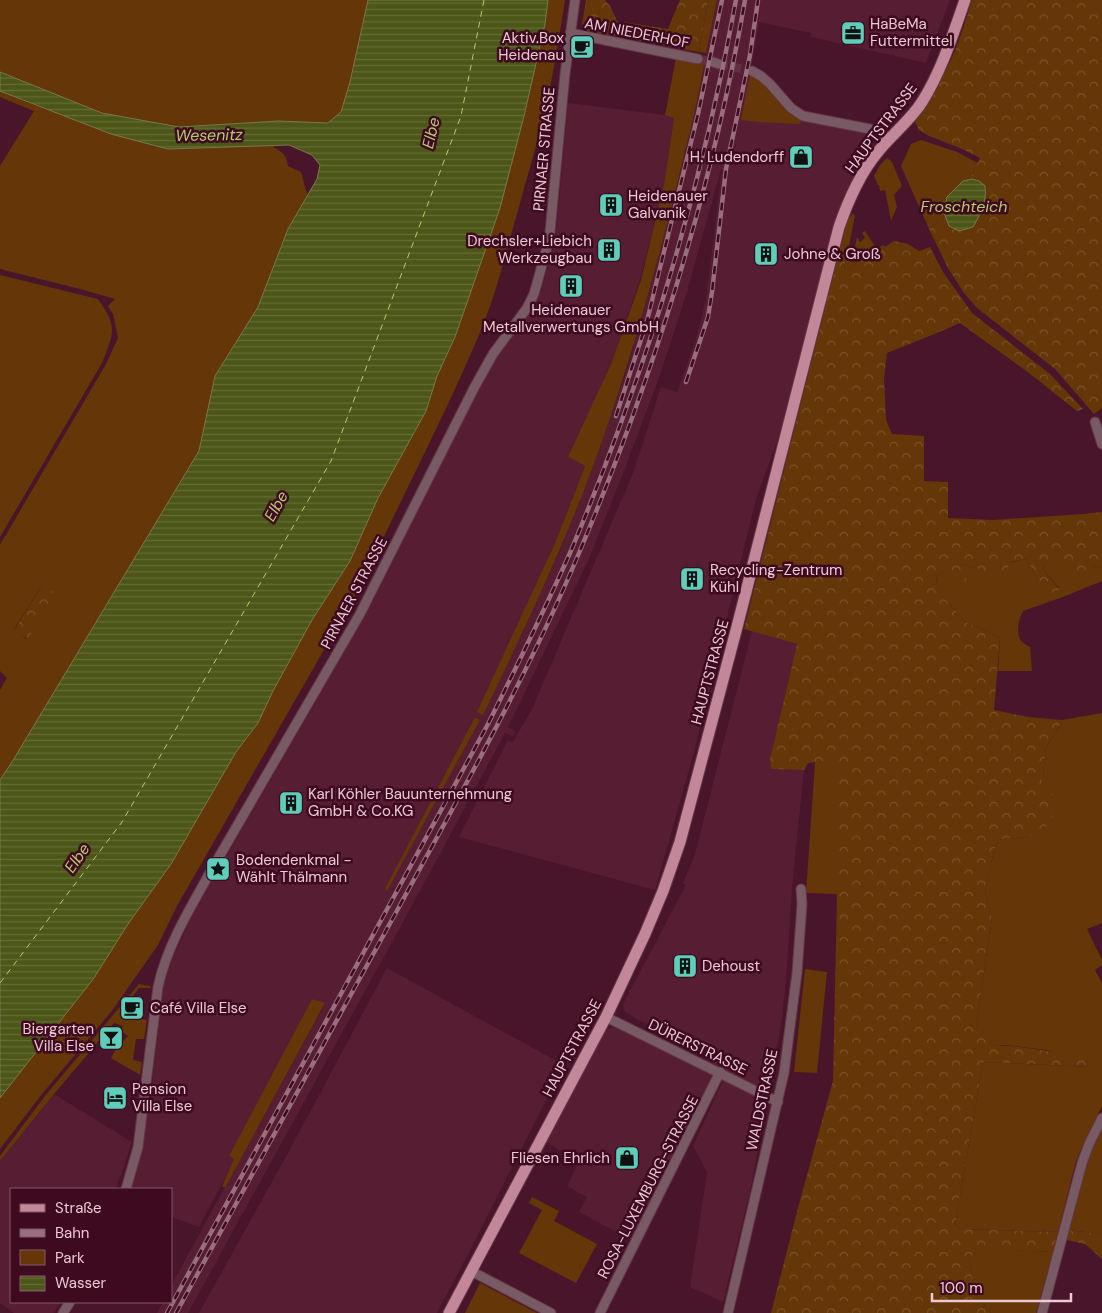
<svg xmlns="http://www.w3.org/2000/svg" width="1102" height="1313" font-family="'DM Sans',sans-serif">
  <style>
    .built { fill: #571d33; fill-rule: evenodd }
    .green { fill: #643608; fill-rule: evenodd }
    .forest { fill: url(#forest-crowns) }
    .water { fill: url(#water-rules); stroke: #7b784f }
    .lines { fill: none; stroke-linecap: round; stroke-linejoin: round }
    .ferry { stroke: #b7cb71; stroke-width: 1; stroke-dasharray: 6 5; stroke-linecap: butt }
    .minor-tunnel { stroke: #613043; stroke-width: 9; stroke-dasharray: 9 4.5; stroke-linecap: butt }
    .minor-casing { stroke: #663548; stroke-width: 11 }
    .major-casing { stroke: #663548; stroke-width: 13 }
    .minor { stroke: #775a63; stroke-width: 9 }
    .major { stroke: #c2889a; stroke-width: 11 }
    .rail-casing { stroke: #996e7d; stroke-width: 4.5 }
    .rail { stroke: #3d0a20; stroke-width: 2.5; stroke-dasharray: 8; stroke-linecap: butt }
    .labels { text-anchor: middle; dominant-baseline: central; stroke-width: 5; stroke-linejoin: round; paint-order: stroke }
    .poi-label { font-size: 15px; fill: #ecc9d3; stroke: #3d0a20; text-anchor: start }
    .street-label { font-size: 15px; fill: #ecc9d3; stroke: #3d0a20 }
    .water-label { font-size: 16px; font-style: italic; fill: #b7cb71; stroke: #3d0a20 }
  </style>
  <defs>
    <pattern id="forest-crowns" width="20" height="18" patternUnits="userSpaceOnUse" patternTransform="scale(1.25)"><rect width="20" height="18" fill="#643608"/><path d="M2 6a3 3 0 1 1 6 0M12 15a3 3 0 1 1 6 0" fill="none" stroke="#7a522b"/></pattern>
    <pattern id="water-rules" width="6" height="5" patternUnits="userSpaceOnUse" patternTransform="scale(1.25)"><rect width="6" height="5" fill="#4b5617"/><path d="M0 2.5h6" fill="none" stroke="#656d38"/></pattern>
  </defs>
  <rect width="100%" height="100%" fill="#49152a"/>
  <path class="built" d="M717 0H950L926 63 811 37V33L759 22 750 74 795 116 810 122 868 134 873 141 874 150 861 169 788 411 756 499 694 752 655 890 459 837 508 740 513 742 532 709 633 473 661 387 677 392 696 340 706 299 722 170 721 169 687 292 658 381 624 471 588 561 508 727 515 731 512 737 505 733 414 902 188 1313H157L163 1302H171V1286L325 1004 312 999 230 1156 235 1159 199 1227 171 1217V1189H131L143 1148 152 1085 163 987 169 966 194 912 368 611 464 418 489 371 500 353 531 312 540 294 549 264 556 234 568 103 665 115 674 117 664 184 640 280 611 364 569 457 585 466 555 543 478 712 519 640 561 548 592 469 626 372 656 266 685 153ZM475 717 480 720 387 890Z
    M752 631 797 644 770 759 771 769 804 770 792 887 787 967 782 1019 751 1187 723 1302 690 1287 707 1172 693 1146 727 1072 625 1012 623 1004 686 885 683 883 695 854Z
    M387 968 564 1065 465 1260 437 1313H199L288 1153Z
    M610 1028H618L628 1032 714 1075 632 1240 579 1212 587 1197 567 1186 579 1161 546 1142 602 1033Z
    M54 1094 132 1142 116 1189H11V1302H61L54 1313H14L0 1303V1161Z"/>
  <path class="green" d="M0 0H368L350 82 341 113 328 123 279 121 179 127 102 113 0 72Z
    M548 0H565C558 45 551 90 539 134 533 159 525 183 519 207 508 244 499 284 485 320 448 411 401 498 360 587L177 906 158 945 111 1012 42 1094 0 1149V1098L94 978 128 924 171 864 236 752 258 723 273 691 312 620 350 561 378 498 426 411 437 376 455 337 468 298 545 24Z
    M708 0H717L706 53 699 52Z
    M676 58 704 64C696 112 683 158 672 205 649 294 624 383 592 469 561 553 522 634 483 715L477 712 555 543 585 466 568 457 611 364 641 280 664 184 674 118 665 115Z
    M750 74 763 82 795 116 801 119 800 124 758 122 741 120Z
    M0 91 37 106 168 149 272 145C275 149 278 149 281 152 286 155 287 161 288 166L301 172C304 180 304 187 308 195L288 229 258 307 215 376 199 451 12 762 0 780V690L7 678 0 671V545L106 364 118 338 113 314 108 306 115 299 80 289 0 269V166L34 111 0 97ZM43 584 27 639 14 629Z
    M921 140 957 152 978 163 972 175V179L963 181 944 213 945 217 929 229 901 166 911 144Z
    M887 158 892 162 902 186 894 195 897 207 891 221 885 190 880 191 879 185H878L874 176 880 165Z
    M853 213 855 216 849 246 855 247 857 237 860 242 865 238 862 233 865 231 876 248 868 252 849 270 844 269 849 246 841 244 848 219Z
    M0 275 98 299C118 327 114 333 102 363L0 537Z
    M1026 559 1039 581 1059 588 1044 571 1043 564 1055 559 1092 568 1095 566 1102 568V581L1063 597 1023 611C1019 619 1016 630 1020 639 1022 643 1027 645 1030 647L1032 671H998L1000 638 966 622 942 596 936 582 938 574 959 567 962 564 978 569Z
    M1102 713V923L1087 929 1102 960V965L1095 970 1102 983V1106L1085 1140 1076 1161 1058 1232 960 1229 955 1224 983 1062 1091 1067 1046 1050 1005 1045H988L976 1027 992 917 985 892 994 851 998 840 1034 836 1042 786 1046 747 1061 723 1062 720Z
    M475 717 480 720 387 891 385 889Z
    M837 759V894L806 893 815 762Z
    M805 969 827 972 817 1073 794 1072Z
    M139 984 150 986 151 988H139L119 1015 133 1019V1017L147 1020 144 1039H136L133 1060 142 1062 140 1075 111 1058 118 1046 128 1036 121 1031 123 1026 114 1023 54 1094 0 1161V1156L45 1096Z
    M312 999 325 1003 225 1188 222 1186 234 1159 229 1156Z
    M1102 1126V1234L1069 1230 1086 1163Z
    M532 1197 559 1211 554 1221 597 1244 576 1283 519 1253 542 1210 529 1203Z
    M976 1248 1053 1252 1036 1313H991L977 1296 969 1261Z
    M480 1283 537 1313H465Z"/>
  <path class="forest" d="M586 0H605L610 6 617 21 668 29 680 0H708L699 52 588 31 582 24Z
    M972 0H1102V408L1094 414 1055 369 977 308 964 293 948 268 929 229 945 217 949 226 979 181 972 179V175L980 158 960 148 929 136 919 130 915 122C930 100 944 76 955 51 961 35 967 17 972 0Z
    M894 241 908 244 919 251 930 247 943 272 972 313 1050 374 1083 409 1077 411 1029 373 960 323 932 335 887 353 884 378 886 420 892 434 924 436V481L948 482V518L993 520 1083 514 1102 512V568L1095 566 1092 568 1090 573 1073 578 1055 560 1043 564 1044 571 1059 589 1057 591 1051 593 1039 581 1026 559 1010 562 1006 573 990 578 978 569 962 564 960 567 969 583 961 587 945 572 938 574 936 581 942 596 966 622 1000 638 994 710 1028 717 1062 720 1061 723 1046 747 1042 786 1055 796 1052 822 1034 836 998 840 994 851 985 892 992 917 976 1027 988 1033V1045C1023 1045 1057 1053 1091 1060L1092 1067 983 1062 955 1224 960 1229 1058 1232 1053 1252 976 1249 969 1261 977 1296 991 1313H771L799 1204 833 1081 837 894V760L808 763 804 770 771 769 770 759 797 644 744 629 841 244 849 246 844 268 849 270 868 252 884 245 885 247Z
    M43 584 55 593 28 639 14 630Z
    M1069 1230 1102 1234V1259L1085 1244 1066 1240Z"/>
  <path class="water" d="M368 0H548L545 24 524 116 500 208 455 337 437 376 426 411 378 498 350 561 312 620 273 691 258 723 236 752 171 864 128 924 94 978 0 1098V780L12 762 199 451 215 376 258 307 288 229 317 179 320 165 312 155 289 145 168 149 111 134 0 91V72L102 113 179 127 279 121 328 123 341 112 350 82Z
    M972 179 979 181 985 186C987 202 981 213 973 227L959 231 949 226 944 213 945 206 947 197 963 181Z"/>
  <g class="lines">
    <path class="ferry" d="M0 983 122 822 331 461 461 116 484 0"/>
    <path class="minor-tunnel" d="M698 59 713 62
      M719 64 752 71"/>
    <defs>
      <path id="minor" d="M570 33 698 59
        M713 62 719 64
        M752 71 761 76 770 84 791 108 803 116 870 129 881 137 886 143
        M1095 422 1102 444
        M606 1017 778 1102
        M126 1189 138 1147 158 987C167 945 191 907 212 869L360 614 474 388 493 354 527 308 534 294 546 251 550 232 565 74 575 0
        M471 1271 551 1313
        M63 1313 70 1302
        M600 1313 720 1072
        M728 1313 784 1073 797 973 802 904 801 889
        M1042 1313 1082 1163 1089 1144 1102 1118"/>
      <path id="major" d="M449 1313 606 1017 645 934 663 891 680 842 737 627 839 227C848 201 859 175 877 153 891 135 910 121 922 102 942 70 953 34 965 0"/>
    </defs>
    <use href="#minor" class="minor-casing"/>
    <use href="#major" class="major-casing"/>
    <use href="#minor" class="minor"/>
    <use href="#major" class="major"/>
    <defs>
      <path id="rail" d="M686 382 708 317 712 292 726 169 750 55 758 0
        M616 416 647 321 657 280 698 114 722 0
        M167 1313 488 724C516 668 544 611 570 553 587 513 603 472 618 431 670 291 709 148 736 0
        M176 1313C251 1178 324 1042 399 907 462 791 528 675 579 553 654 375 712 190 745 0"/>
    </defs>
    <use href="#rail" class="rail-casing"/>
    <use href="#rail" class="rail"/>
  </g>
  <defs>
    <symbol id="office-square" viewBox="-11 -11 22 22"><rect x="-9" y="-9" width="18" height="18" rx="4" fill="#5dceb9" stroke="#3d0a20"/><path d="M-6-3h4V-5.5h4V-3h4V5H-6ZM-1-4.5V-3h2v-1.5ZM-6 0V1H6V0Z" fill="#111"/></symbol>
    <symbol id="cafe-square" viewBox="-11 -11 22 22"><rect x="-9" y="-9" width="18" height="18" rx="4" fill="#5dceb9" stroke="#3d0a20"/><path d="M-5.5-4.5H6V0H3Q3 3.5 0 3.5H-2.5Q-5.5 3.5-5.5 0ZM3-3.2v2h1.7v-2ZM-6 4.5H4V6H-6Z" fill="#111"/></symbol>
    <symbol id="shop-square" viewBox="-11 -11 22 22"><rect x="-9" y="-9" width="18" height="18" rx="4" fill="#5dceb9" stroke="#3d0a20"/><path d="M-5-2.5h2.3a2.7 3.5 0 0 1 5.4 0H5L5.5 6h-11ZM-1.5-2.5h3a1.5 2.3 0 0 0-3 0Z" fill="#111"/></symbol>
    <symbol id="building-square" viewBox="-11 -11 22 22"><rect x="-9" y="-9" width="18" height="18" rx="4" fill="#5dceb9" stroke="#3d0a20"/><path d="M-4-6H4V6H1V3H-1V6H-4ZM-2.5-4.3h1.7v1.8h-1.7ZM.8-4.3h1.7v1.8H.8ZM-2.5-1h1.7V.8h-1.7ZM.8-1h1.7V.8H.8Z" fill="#111"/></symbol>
    <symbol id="sight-square" viewBox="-11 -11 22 22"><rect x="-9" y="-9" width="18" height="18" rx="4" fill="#5dceb9" stroke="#3d0a20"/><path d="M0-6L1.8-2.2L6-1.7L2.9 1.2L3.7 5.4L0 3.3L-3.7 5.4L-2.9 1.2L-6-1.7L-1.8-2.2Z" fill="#111"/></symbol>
    <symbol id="bar-square" viewBox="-11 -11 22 22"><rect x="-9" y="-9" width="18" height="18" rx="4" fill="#5dceb9" stroke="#3d0a20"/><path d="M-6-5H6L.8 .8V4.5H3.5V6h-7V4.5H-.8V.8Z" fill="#111"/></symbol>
    <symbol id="hotel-square" viewBox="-11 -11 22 22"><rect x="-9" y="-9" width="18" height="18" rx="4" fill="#5dceb9" stroke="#3d0a20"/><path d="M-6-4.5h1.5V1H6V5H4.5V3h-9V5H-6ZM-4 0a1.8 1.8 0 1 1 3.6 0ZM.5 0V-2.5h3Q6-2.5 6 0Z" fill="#111"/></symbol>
  </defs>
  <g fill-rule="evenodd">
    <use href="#office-square" x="839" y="19" width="28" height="28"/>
    <use href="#cafe-square" x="568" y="33" width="28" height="28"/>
    <use href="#shop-square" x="787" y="143" width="28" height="28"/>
    <use href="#building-square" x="597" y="191" width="28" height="28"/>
    <use href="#building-square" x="595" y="236" width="28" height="28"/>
    <use href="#building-square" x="752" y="240" width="28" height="28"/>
    <use href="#building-square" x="557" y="272" width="28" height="28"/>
    <use href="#building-square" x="678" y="565" width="28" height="28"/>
    <use href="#building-square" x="277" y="789" width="28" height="28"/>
    <use href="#sight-square" x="204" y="855" width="28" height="28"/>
    <use href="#building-square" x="671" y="952" width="28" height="28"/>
    <use href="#cafe-square" x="118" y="994" width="28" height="28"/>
    <use href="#bar-square" x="97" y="1024" width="28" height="28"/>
    <use href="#hotel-square" x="101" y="1084" width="28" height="28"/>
    <use href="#shop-square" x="613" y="1144" width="28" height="28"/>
  </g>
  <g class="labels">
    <g class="poi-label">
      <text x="870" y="24">HaBeMa<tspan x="870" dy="17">Futtermittel</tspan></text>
      <text x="564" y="38" text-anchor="end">Aktiv.Box<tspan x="564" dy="17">Heidenau</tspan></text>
      <text x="784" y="157" text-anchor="end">H. Ludendorff</text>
      <text x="628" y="196">Heidenauer<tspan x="628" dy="17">Galvanik</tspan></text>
      <text x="592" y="241" text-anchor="end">Drechsler+Liebich<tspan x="592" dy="17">Werkzeugbau</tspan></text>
      <text x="784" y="254">Johne &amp; Groß</text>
      <text x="571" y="310" text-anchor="middle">Heidenauer<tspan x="571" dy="17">Metallverwertungs GmbH</tspan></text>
      <text x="710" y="570">Recycling-Zentrum<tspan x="710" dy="17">Kühl</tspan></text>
      <text x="308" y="794">Karl Köhler Bauunternehmung<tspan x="308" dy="17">GmbH &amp; Co.KG</tspan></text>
      <text x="236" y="860">Bodendenkmal -<tspan x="236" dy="17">Wählt Thälmann</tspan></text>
      <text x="702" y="966">Dehoust</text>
      <text x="150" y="1008">Café Villa Else</text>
      <text x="94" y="1029" text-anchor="end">Biergarten<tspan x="94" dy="17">Villa Else</tspan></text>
      <text x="132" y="1089">Pension<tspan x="132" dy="17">Villa Else</tspan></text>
      <text x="610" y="1158" text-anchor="end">Fliesen Ehrlich</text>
    </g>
    <g class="street-label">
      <text transform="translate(637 33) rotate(11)">AM NIEDERHOF</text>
      <text transform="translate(881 128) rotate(-53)">HAUPTSTRASSE</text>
      <text transform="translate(544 149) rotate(-85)">PIRNAER STRASSE</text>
      <text transform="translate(354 593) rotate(-62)">PIRNAER STRASSE</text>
      <text transform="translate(710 672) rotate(-75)">HAUPTSTRASSE</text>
      <text transform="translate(698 1047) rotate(26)">DÜRERSTRASSE</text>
      <text transform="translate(572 1048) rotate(-62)">HAUPTSTRASSE</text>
      <text transform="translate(762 1100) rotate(-78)">WALDSTRASSE</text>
      <text transform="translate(648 1187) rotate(-63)">ROSA-LUXEMBURG-STRASSE</text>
    </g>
    <g class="water-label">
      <text transform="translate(431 133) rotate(-77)">Elbe</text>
      <text transform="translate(209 135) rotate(-1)">Wesenitz</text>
      <text x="964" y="206">Froschteich</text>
      <text transform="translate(276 506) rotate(-61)">Elbe</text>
      <text transform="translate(77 858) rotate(-56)">Elbe</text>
    </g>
  </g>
  <rect x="10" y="1188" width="162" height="115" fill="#3d0a20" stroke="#835668"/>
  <rect x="20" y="1204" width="25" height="8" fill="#c2889a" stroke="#835668"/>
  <text x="55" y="1213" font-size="15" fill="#ecc9d3">Straße</text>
  <rect x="20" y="1229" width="25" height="8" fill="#996e7d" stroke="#835668"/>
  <text x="55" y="1238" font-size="15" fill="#ecc9d3">Bahn</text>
  <rect x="20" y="1250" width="25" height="15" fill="#643608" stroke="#835668"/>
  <text x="55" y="1263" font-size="15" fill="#ecc9d3">Park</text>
  <rect x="20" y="1276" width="25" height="15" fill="url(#water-rules)" stroke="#835668"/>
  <text x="55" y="1288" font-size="15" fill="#ecc9d3">Wasser</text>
  <path d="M932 1293v8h139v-8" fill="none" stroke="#ecc9d3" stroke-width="2.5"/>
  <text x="940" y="1293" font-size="15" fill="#ecc9d3" stroke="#3d0a20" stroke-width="4" paint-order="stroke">100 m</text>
</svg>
